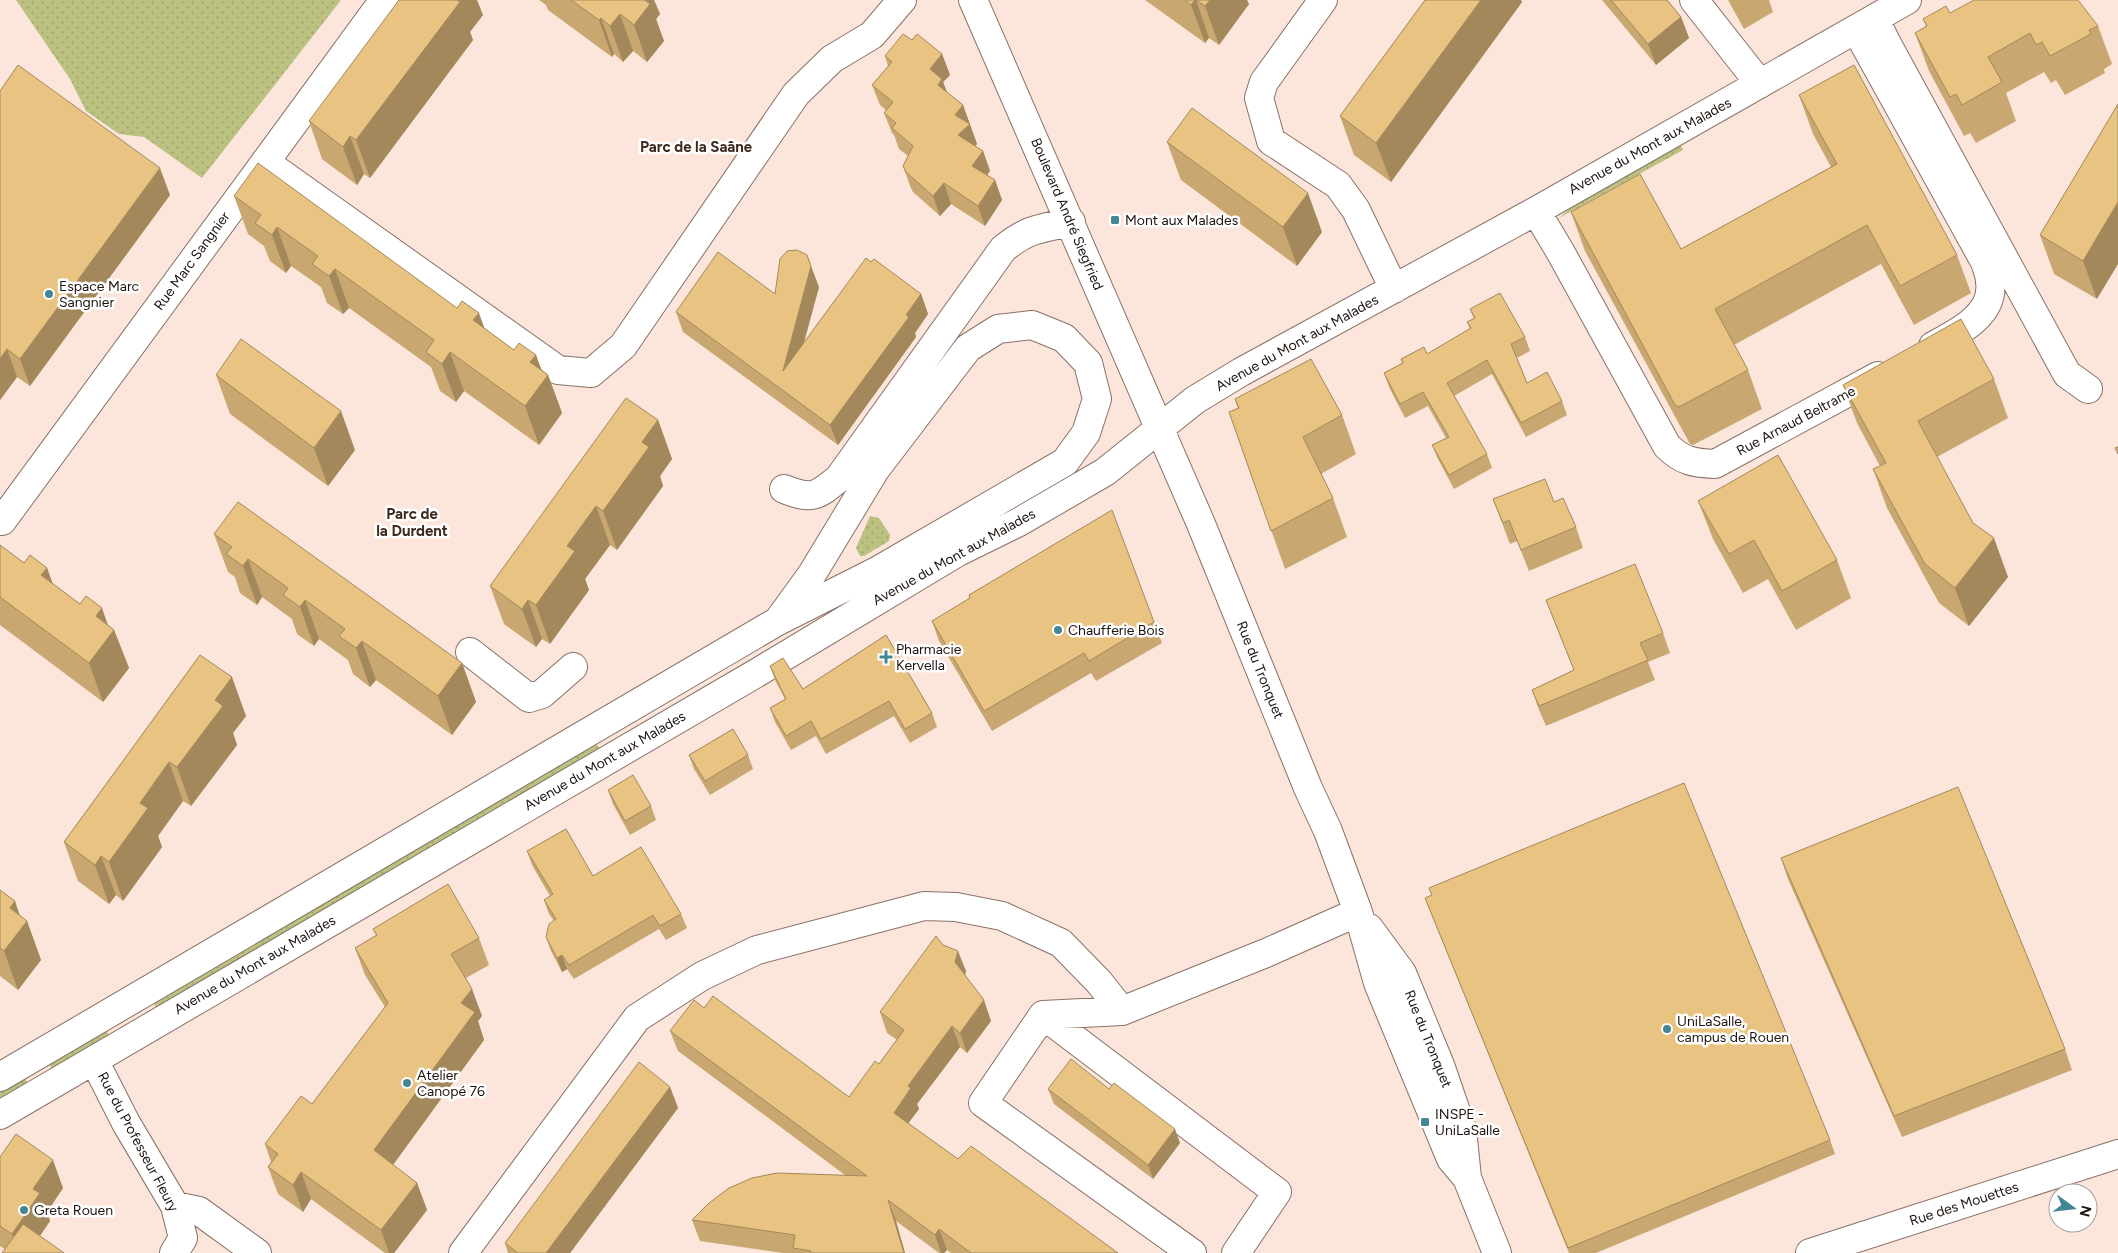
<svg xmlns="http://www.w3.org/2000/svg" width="2118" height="1253" font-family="Figtree,sans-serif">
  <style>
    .grass { fill: url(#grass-dots) }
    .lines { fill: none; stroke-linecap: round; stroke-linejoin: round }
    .minor-casing { stroke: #897165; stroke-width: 30 }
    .minor { stroke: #fff; stroke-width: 28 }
    .wall { fill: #c8a870 }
    .shaded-wall { fill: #a3885b }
    .building { fill: #e9c382; stroke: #a3885b }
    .poi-dot { fill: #428793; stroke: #fff; stroke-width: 2 }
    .labels { text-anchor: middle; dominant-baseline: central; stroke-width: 5; stroke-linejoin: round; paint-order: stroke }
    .street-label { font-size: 14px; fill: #1d130f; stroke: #fff }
    .poi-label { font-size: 14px; fill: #1d130f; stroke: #fff; text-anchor: start }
    .neighbourhood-label { font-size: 15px; font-weight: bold; fill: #3f2a20; stroke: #fff }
  </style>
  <defs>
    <pattern id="grass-dots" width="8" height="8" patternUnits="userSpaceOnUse" patternTransform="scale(1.25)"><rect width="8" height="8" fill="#bbc180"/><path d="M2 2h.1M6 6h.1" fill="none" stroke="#a0a56d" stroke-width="1.8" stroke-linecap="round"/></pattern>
  </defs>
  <rect width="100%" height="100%" fill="#fce5db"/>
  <path class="grass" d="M16 0H341L202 178 144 137 119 134 86 111 70 79Z
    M1679 142 1683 150 1559 218 1577 202Z
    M870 516 879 518 890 535 889 541 864 556H860L856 548Z
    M596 744 600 749 157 1009 153 1002Z
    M106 1031 110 1036 52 1069 49 1063Z
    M24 1077 28 1083 0 1100V1091Z"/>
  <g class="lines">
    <defs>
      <path id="minor" d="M973 0 1201 524 1308 788 1328 831 1358 912 1378 983 1451 1159 1467 1178
        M1323 0 1264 82 1259 98 1271 141 1338 185 1356 210 1394 289
        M1694 0 1760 84
        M1875 19 1886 42 2067 374 2088 389
        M1856 29 1985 262C1987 269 1990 275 1990 282 1995 315 1957 333 1933 346
        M265 162 558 370 591 373 623 346 796 94 832 59 872 35 902 0
        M1536 211 1561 253 1667 446C1682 461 1693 463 1715 464L1878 376
        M784 489C812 500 816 497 839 478L1003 249C1027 229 1041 228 1071 222
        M0 520 2 521 384 0
        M470 652 529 698 542 694 573 667
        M1369 928 1402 973 1440 1065 1462 1129 1467 1178 1497 1253
        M1043 1015 1277 1192 1236 1253
        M1043 1015 983 1103 1192 1253
        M1043 1015 1122 1011 1266 953 1358 912
        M94 1060 126 1123 175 1206 183 1238 174 1253
        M0 1077 778 621 877 571 1065 462 1086 433 1097 399 1088 363 1064 338 1032 325 998 329 968 348 875 470 812 574 778 621
        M0 1115 760 671 958 552 1019 522 1105 472 1195 400 1241 372 1536 211 1907 0
        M175 1206 199 1211 257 1253
        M463 1253 637 1018 702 976 757 950 924 906 956 907 1002 916 1061 943 1099 982 1122 1011
        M1810 1253 2118 1154"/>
    </defs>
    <use href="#minor" class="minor-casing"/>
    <use href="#minor" class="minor"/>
  </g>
  <path class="wall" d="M539 0H654L660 14 656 19 664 41 647 62 633 51 623 62 614 54 612 57 548 10 546 5Z
    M1145 0H1247L1249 4 1219 45 1209 38 1205 43Z
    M1425 0H1521L1522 2 1391 182 1354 155 1340 116Z
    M1602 0H1667L1681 17 1689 38 1656 65Z
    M1728 0H1769L1773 12 1744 29Z
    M1950 13 2098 26 2112 64 2104 69 2105 73 2065 95 2056 80 2051 83 2044 72 2006 93 2016 121 1976 143 1970 133 1964 136 1929 71 1915 33 1926 26 1923 19Z
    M483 15 470 32 473 40 370 178 364 174 357 185 322 159 309 121Z
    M912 40 942 54 950 75 943 82 947 92 963 105 977 144 975 146 983 151 990 171 987 175 995 180 1002 200 985 226 951 204 940 216 913 192 910 186 903 166 908 156 899 149 894 135 892 133 884 113 886 110 880 105 872 85 888 66 885 56Z
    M0 91 170 195 30 386 17 377 0 400Z
    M1799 95 1957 255 1971 293 1914 325 1881 264 1734 345 1748 370 1762 409 1693 445 1690 444 1585 251 1571 212 1681 249 1831 167 1813 134Z
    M2118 104 2097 299 2054 274 2040 235Z
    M1167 142 1322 232 1297 266 1181 180Z
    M234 196 484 328 514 350 536 355 541 369 548 375 562 413 539 445 464 391 456 402 440 391 431 367 349 308 343 314 327 303 321 287 291 266 286 273 270 261 264 246 248 234Z
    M871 262 921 294 928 314 915 333 916 337 838 445 683 332 676 312 775 294 819 287 803 344Z
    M1470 309 1525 337 1530 351 1517 358 1527 383 1562 401 1567 415 1526 437 1492 374 1454 396 1487 454 1492 468 1454 489 1438 459 1432 445 1446 438 1428 406 1405 418 1389 387 1384 373 1402 363 1401 359 1427 354 1470 329 1467 322 1474 319Z
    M216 375 355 450 328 486 230 414Z
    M1994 379 2008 418 1937 457 1973 523 2008 577 1969 626 1939 603 1887 508 1873 469 1880 466 1857 423 1843 385Z
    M1235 399 1342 415 1356 454 1321 474 1333 498 1347 537 1285 569 1229 412 1238 409Z
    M658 420 672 459 660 476 663 486 617 550 610 545 585 579 589 590 550 644 542 639 536 647 504 624 490 586Z
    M1493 499 1554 502 1576 527 1583 548 1529 571 1517 541 1510 544Z
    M1698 501 1837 560 1851 598 1796 630 1768 579 1743 593 1713 539Z
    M214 534 462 663 476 702 452 735 376 680 370 687 353 674 348 660 319 639 314 646 297 634 292 619 262 597 257 605 240 593 235 577 228 572Z
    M0 545 24 563 47 568 53 584 114 630 129 668 103 702 0 625Z
    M1546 600 1663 633 1670 653 1648 662 1655 680 1546 726 1539 710 1532 690 1574 670Z
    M932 621 1154 622 1162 643 1096 681 1091 673 992 731 939 641Z
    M886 635 932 713 937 727 910 743 894 716 826 754 816 736 791 750 775 722 770 708 785 699 775 680 770 666 803 689Z
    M200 655 246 716 233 733 237 745 191 806 183 801 158 836 162 847 123 901 116 895 109 904 78 881 64 842Z
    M689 755H748L753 769 710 795 694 769Z
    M608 790 651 806 656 820 630 835 613 804Z
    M527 851 593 876 681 914 687 928 666 940 659 929 574 979 567 969 562 972 551 951 546 937 554 921 549 914 544 900 550 896 532 865Z
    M1781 858 2065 1049 2072 1070 1902 1137 1788 879Z
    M0 890 20 916 27 921 41 960 18 990 0 976Z
    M1425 898 1830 1140 1835 1154 1596 1253H1569Z
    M373 929 479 938 489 965 466 978 482 1016 478 1021 484 1040 393 1165 417 1183 427 1210 394 1253H385L311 1199 303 1212 278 1194 268 1167 271 1162 265 1144 312 1104 385 1007 365 975 355 948 376 935Z
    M943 945 966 971 965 975 991 1021 967 1053 960 1047 917 1104 919 1109 908 1123 958 1159 1118 1253H951L947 1250 944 1253H939L896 1221 905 1253H783L700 1241 692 1220 845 1175 678 1051 670 1031 704 1008 849 1097 879 1064 897 1040 887 1033 880 1012Z
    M670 1087 678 1108 570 1253H508L505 1243Z
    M1048 1089H1109L1180 1143 1153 1179 1054 1104Z
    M0 1157 63 1188 47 1212 50 1221 40 1236 5 1249 0 1246Z"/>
  <path class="shaded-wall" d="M455 0H477L483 15 470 32 473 40 370 178 356 140Z
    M638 0H654L660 14 656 19 664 41 647 62 634 25Z
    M1195 0H1196L1209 38 1205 43 1191 5Z
    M1210 0H1247L1249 4 1219 45 1205 6Z
    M1481 0H1521L1522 2 1391 182 1376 143Z
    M620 14 633 51 623 62 610 26Z
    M1681 17 1689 38 1656 65 1648 44Z
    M601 18 614 54 612 57 599 20Z
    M942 54 950 75 943 82 950 100 945 105 930 69Z
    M963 105 977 144 965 155 958 135 955 115Z
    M350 136 364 174 357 185 343 147Z
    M983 151 990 171 979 186 972 166Z
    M160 168 170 195 30 386 20 359Z
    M995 180 1002 200 985 226 978 206Z
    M944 183 951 204 940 216 933 196Z
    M1308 193 1322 232 1297 266 1283 227Z
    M2118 202V264L2097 299 2083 261Z
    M277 227 291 266 286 273 272 235Z
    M811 266 819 287 791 391 783 371Z
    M335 269 349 308 343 314 329 276Z
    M921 294 928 314 915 333 916 337 838 445 830 425Z
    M479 313 493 352 473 320Z
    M7 349 17 377 0 400V359Z
    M450 352 464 391 456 402 442 364Z
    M536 355 545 380 548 375 562 413 539 445 525 406 530 362Z
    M341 411 355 450 328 486 314 448Z
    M658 420 672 459 660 476 663 486 617 550 603 511 642 442Z
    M596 506 610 545 585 579 589 590 550 644 536 605 567 546Z
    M1994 538 2008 577 1969 626 1955 588Z
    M248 559 262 597 257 605 243 566Z
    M47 568 61 607 41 575Z
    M305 600 319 639 314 646 300 607Z
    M528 600 542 639 536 647 522 609Z
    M102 608 111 634 114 630 129 668 103 702 89 663 96 616Z
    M362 641 376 680 370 687 356 648Z
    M462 663 476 702 452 735 438 696Z
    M232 677 246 716 233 733 237 745 191 806 177 767 215 700Z
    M169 762 183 801 158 836 162 847 123 901 109 862 140 803Z
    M101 856 116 895 109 904 95 865Z
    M15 901 23 925 27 921 41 960 18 990 4 951 10 908Z
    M958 951 966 971 963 982 955 962Z
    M562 955 567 969 562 972 557 958Z
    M472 989 482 1016 478 1021 484 1040 384 1177 374 1150 461 1003Z
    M984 1000 991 1021 967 1053 960 1033Z
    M952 1026 960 1047 917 1104 919 1109 901 1133 894 1113 908 1086Z
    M670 1087 678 1108 570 1253H546Z
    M1175 1129 1180 1143 1153 1179 1148 1165Z
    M53 1160 63 1188 47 1212 50 1221 28 1253H19L12 1234 33 1189Z
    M301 1172 311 1199 303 1212 293 1185Z
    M417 1183 427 1210 394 1253H389L381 1230Z
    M888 1200 896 1221 905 1253H904Z
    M939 1229 947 1250 944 1253H941L935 1235Z"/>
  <path class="building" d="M399 0H457L460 2 356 140 350 136 343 147 309 121Z
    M571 0H645L650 4 634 25 620 14 610 26 601 18 599 20Z
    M1185 0H1195L1191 5Z
    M1196 0H1210L1205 6Z
    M1425 0H1481L1376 143 1340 116Z
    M1611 0H1667L1681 17 1648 44Z
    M1974 0H2078L2098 26 2089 30 2091 34 2050 56 2042 42 2036 45 2030 33 1988 57 2002 82 1962 105 1956 94 1950 97 1915 33 1927 26 1923 19 1946 6 1950 13Z
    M903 34 912 40 917 34 942 54 930 69 942 79 938 85 963 105 955 115 970 124 958 135 983 151 972 166 995 180 978 206 944 183 933 196 906 172 903 166 913 146 892 128 896 123 884 113 893 102 872 85 892 62 885 56Z
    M18 65 160 168 20 359 7 349 0 359V91Z
    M1854 65 1957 255 1900 286 1867 225 1715 309 1748 370 1679 407 1675 405 1571 212 1640 174 1681 249 1837 164 1799 95Z
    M2118 104V202L2083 261 2040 235Z
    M1192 108 1308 193 1283 227 1167 142Z
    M258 163 457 308 462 301 479 313 473 320 514 350 519 343 536 355 530 362 548 375 525 406 450 352 442 364 426 352 434 340 335 269 329 276 312 264 318 256 277 227 272 235 255 223 261 215 234 196Z
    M797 250 807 255 811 266 783 371 866 258 871 262 874 259 921 294 906 315 909 317 830 425 676 312 718 252 775 294 780 259 787 251Z
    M1500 293 1525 337 1511 344 1527 383 1547 372 1562 401 1521 423 1487 360 1447 383 1487 454 1449 475 1432 445 1449 437 1423 392 1400 404 1384 373 1403 363 1401 359 1424 347 1427 354 1471 328 1467 322 1475 318 1470 309Z
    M1961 319 1994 379 1918 421 1973 523 1994 538 1955 588 1925 564 1873 469 1886 463 1843 385Z
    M241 339 341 411 314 448 216 375Z
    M1311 359 1342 415 1303 437 1333 498 1271 531 1229 412 1239 408 1235 399Z
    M626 398 658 420 642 442 649 447 603 511 596 506 567 546 575 551 536 605 528 600 522 609 490 586Z
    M2118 447V454L2115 448Z
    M1778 455 1837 560 1782 591 1754 540 1729 554 1698 501Z
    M1545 479 1554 502 1563 498 1576 527 1521 550 1509 520 1503 523 1493 499Z
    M238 502 462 663 438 696 362 641 356 648 339 636 345 629 305 600 300 607 283 595 288 588 248 559 243 566 226 554 232 547 214 534Z
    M1112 510 1154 622 1089 661 1084 653 984 711 932 621 970 598 969 595Z
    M0 545 24 563 30 555 47 568 41 575 80 604 86 596 102 608 96 616 114 630 89 663 0 597Z
    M1635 564 1663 633 1640 643 1648 660 1539 706 1532 690 1574 670 1546 600Z
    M886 635 932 713 905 729 889 701 821 739 811 721 786 736 770 708 786 699 770 666 783 658 803 689Z
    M200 655 232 677 215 700 223 706 177 767 169 762 140 803 148 808 109 862 101 856 95 865 64 842Z
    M733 729 748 755 705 781 689 755Z
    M633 775 651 806 625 821 608 790Z
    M1684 783 1830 1140 1568 1248 1425 898 1432 895 1429 888Z
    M1958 787 2065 1049 1894 1116 1781 858Z
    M566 829 593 876 641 847 681 914 660 926 653 915 569 965 562 955 557 958 546 937 549 924 556 919 544 900 553 894 527 851Z
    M448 884 479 938 451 954 472 989 461 1003 475 1012 374 1150 417 1183 381 1230 301 1172 293 1185 268 1167 278 1154 265 1144 301 1096 312 1104 388 1003 355 948 377 935 373 929Z
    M0 890 15 901 10 908 27 921 4 951 0 948Z
    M936 936 943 945 958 951 955 962 984 1000 960 1033 952 1026 908 1086 911 1088 894 1113 958 1159 971 1146 1118 1253H971L939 1229 935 1235 888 1200 904 1253H810L811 1251 793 1248 795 1235 692 1220 709 1203 729 1188 752 1178 777 1173 867 1176 670 1031 694 1000 704 1008 713 996 849 1097 875 1061 879 1064 904 1030 880 1012Z
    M1071 1059 1109 1089 1114 1083 1175 1129 1148 1165 1048 1089Z
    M639 1062 670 1087 546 1253H518L505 1243Z
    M16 1134 53 1160 33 1189 40 1193 12 1234 0 1226V1157Z
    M23 1224 64 1253H2Z"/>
  <g class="poi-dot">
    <rect x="1110" y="215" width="10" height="10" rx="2.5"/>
    <circle cx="49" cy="294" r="5"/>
    <circle cx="1058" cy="630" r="5"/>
    <path d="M883.5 649.5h5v5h5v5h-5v5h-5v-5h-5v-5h5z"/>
    <circle cx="1667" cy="1029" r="5"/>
    <circle cx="407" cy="1083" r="5"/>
    <rect x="1420" y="1117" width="10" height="10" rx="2.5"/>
    <circle cx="24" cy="1210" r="5"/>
  </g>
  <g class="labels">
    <g class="street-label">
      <text transform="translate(1650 146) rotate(-29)">Avenue du Mont aux Malades</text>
      <text transform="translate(1067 214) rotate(67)">Boulevard André Siegfried</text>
      <text transform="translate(192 261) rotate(-54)">Rue Marc Sangnier</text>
      <text transform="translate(1297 343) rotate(-29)">Avenue du Mont aux Malades</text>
      <text transform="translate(1796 421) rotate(-28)">Rue Arnaud Beltrame</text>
      <text transform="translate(954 557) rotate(-29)">Avenue du Mont aux Malades</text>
      <text transform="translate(1260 670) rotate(68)">Rue du Tronquet</text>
      <text transform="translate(605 761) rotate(-30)">Avenue du Mont aux Malades</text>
      <text transform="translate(255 965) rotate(-30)">Avenue du Mont aux Malades</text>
      <text transform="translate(1428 1039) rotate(68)">Rue du Tronquet</text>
      <text transform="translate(138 1142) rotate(62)">Rue du Professeur Fleury</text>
      <text transform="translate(1964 1204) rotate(-18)">Rue des Mouettes</text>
    </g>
    <g class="poi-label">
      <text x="1125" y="220">Mont aux Malades</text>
      <text x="59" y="286">Espace Marc<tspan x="59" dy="16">Sangnier</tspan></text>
      <text x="1068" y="630">Chaufferie Bois</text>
      <text x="896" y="649">Pharmacie<tspan x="896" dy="16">Kervella</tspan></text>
      <text x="1677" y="1021">UniLaSalle,<tspan x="1677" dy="16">campus de Rouen</tspan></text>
      <text x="417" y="1075">Atelier<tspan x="417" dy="16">Canopé 76</tspan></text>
      <text x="1435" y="1114">INSPE -<tspan x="1435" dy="16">UniLaSalle</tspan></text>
      <text x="34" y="1210">Greta Rouen</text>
    </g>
    <g class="neighbourhood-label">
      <text x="696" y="147">Parc de la Saâne</text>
      <text x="412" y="514">Parc de<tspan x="412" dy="17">la Durdent</tspan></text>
    </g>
  </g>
  <g transform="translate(2073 1208) rotate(105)"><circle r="24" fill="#ffffff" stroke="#a5a19f"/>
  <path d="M0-4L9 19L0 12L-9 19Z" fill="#428793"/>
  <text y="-8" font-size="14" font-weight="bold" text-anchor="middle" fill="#1d130f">N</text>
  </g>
</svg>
